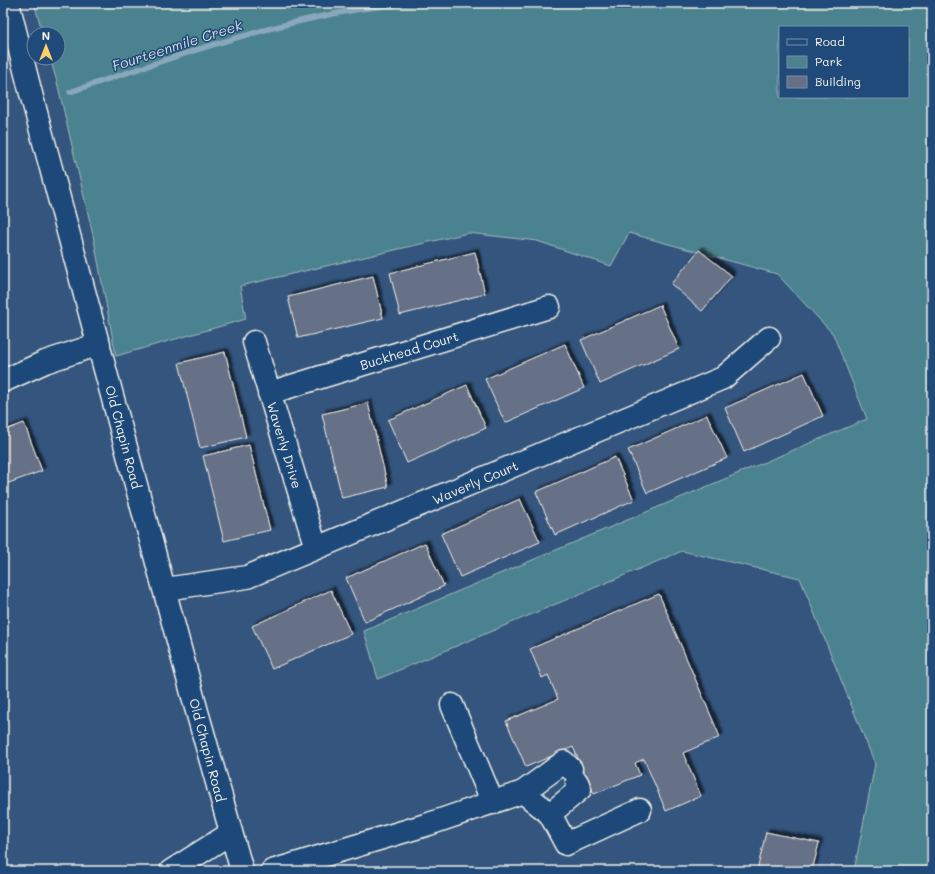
<svg xmlns="http://www.w3.org/2000/svg" width="935" height="874" font-family="Mali,sans-serif">
  <style>
    .green { fill: #4c828f; stroke: #a0babc; fill-rule: evenodd }
    .lines { fill: none; stroke-linecap: round; stroke-linejoin: round }
    .stream { stroke: #89a8bc; stroke-width: 5.5 }
    .building { fill: #666f86; stroke: #f4f1e8; filter: url(#shadow) }
    .minor-casing { stroke: #f4f1e8; stroke-width: 25 }
    .minor { stroke: #1f4a7a; stroke-width: 22 }
    .labels { text-anchor: middle; dominant-baseline: central; stroke-width: 3; stroke-linejoin: round; paint-order: stroke }
    .street-label { font-size: 13px; fill: #f4f1e8; stroke: #1f4a7a }
    .water-label { font-size: 14px; font-style: italic; fill: #d9dfdd; stroke: #1f4a7a }
  </style>
  <defs>
    <filter id="shadow"><feDropShadow dx="3.5" dy="-3.5" stdDeviation="1" flood-color="#0009"/></filter>
  </defs>
  <rect width="100%" height="100%" fill="#34557e"/>
  <filter id="ink" filterUnits="userSpaceOnUse"><feTurbulence type="fractalNoise" baseFrequency=".025" numOctaves="2"/><feDisplacementMap in="SourceGraphic" scale="8" xChannelSelector="R" yChannelSelector="G"/><feConvolveMatrix kernelMatrix="1 2 1 2 8 2 1 2 1" color-interpolation-filters="sRGB"/></filter>
  <g filter="url(#ink)">
    <path class="green" d="M34 3H932V871H854L875 764 800 578 682 551 378 679 364 631 867 419 833 334 777 274 629 233 611 266 537 241 468 233 240 286 246 319 116 356 93 235 57 82 50 58H58V34H43ZM780 27H908V97H780Z"/>
    <g class="lines">
      <path class="stream" d="M932 10 929 21 932 44
        M70 92C151 65 231 36 314 18 345 11 377 6 409 3"/>
    </g>
    <path class="building" d="M699 250 732 276 702 311 671 284Z
      M475 252 485 294 400 315 390 273Z
      M373 276 383 318 298 338 288 297Z
      M660 305 679 349 600 384 581 340Z
      M565 344 584 388 505 423 485 379Z
      M225 352 246 437 200 448 179 363Z
      M804 373 823 416 744 452 725 408Z
      M467 385 486 428 407 463 388 420Z
      M368 403 388 487 342 498 322 414Z
      M707 415 727 458 647 493 628 450Z
      M24 423 42 471 3 485V431Z
      M249 445 270 530 224 541 203 456Z
      M615 457 634 500 555 535 536 492Z
      M520 499 540 542 460 577 441 534Z
      M425 543 444 586 365 622 346 578Z
      M331 590 351 634 272 669 252 626Z
      M659 594 720 737 683 753 701 796 666 811 644 759 635 763 640 775 594 794 587 778 568 786 563 773 581 765 573 747 526 767 506 721 558 699 548 675 542 678 530 649Z
      M766 832 819 843 812 871H757Z"/>
    <g class="lines">
      <defs>
        <path id="minor" d="M8 3 30 90 196 708 242 871
          M254 342 316 548
          M3 381 45 362 99 344
          M269 393 549 307
          M165 589 247 577 723 378 769 338
          M452 705 493 803
          M523 792 564 762 571 769
          M550 814 580 789 577 782
          M171 871 231 833
          M272 871 429 824 523 792 550 814 566 844 640 810"/>
      </defs>
      <use href="#minor" class="minor-casing"/>
      <use href="#minor" class="minor"/>
    </g>
  </g>
  <g class="labels">
    <g class="street-label">
      <text transform="translate(409 350) rotate(-17)">Buckhead Court</text>
      <text transform="translate(124 437) rotate(75)">Old Chapin Road</text>
      <text transform="translate(285 445) rotate(73)">Waverly Drive</text>
      <text transform="translate(475 482) rotate(-23)">Waverly Court</text>
      <text transform="translate(208 750) rotate(75)">Old Chapin Road</text>
    </g>
    <g class="water-label">
      <text transform="translate(177 45) rotate(-18)">Fourteenmile Creek</text>
    </g>
  </g>
  <rect width="935" height="874" fill="none" stroke="#1f4a7a" stroke-width="16"/>
  <rect x="8" y="8" width="919" height="858" fill="none" stroke="#f4f1e8" stroke-width="1.5" filter="url(#ink)"/>
  <rect x="779" y="26" width="130" height="72" fill="#1f4a7a" stroke="#748da6"/>
  <rect x="787" y="39" width="20" height="6" fill="#1f4a7a" stroke="#748da6"/>
  <text x="815" y="46" font-size="12" fill="#f4f1e8">Road</text>
  <rect x="787" y="56" width="20" height="12" fill="#4c828f" stroke="#748da6"/>
  <text x="815" y="66" font-size="12" fill="#f4f1e8">Park</text>
  <rect x="787" y="76" width="20" height="12" fill="#666f86" stroke="#748da6"/>
  <text x="815" y="86" font-size="12" fill="#f4f1e8">Building</text>
  <g transform="translate(46 46)"><circle r="19" fill="#1f4a7a" stroke="#748da6"/>
  <path d="M0-3L7 15L0 10L-7 15Z" fill="#ffd166"/>
  <text y="-6" font-size="11" font-weight="bold" text-anchor="middle" fill="#f4f1e8">N</text>
  </g>
</svg>
